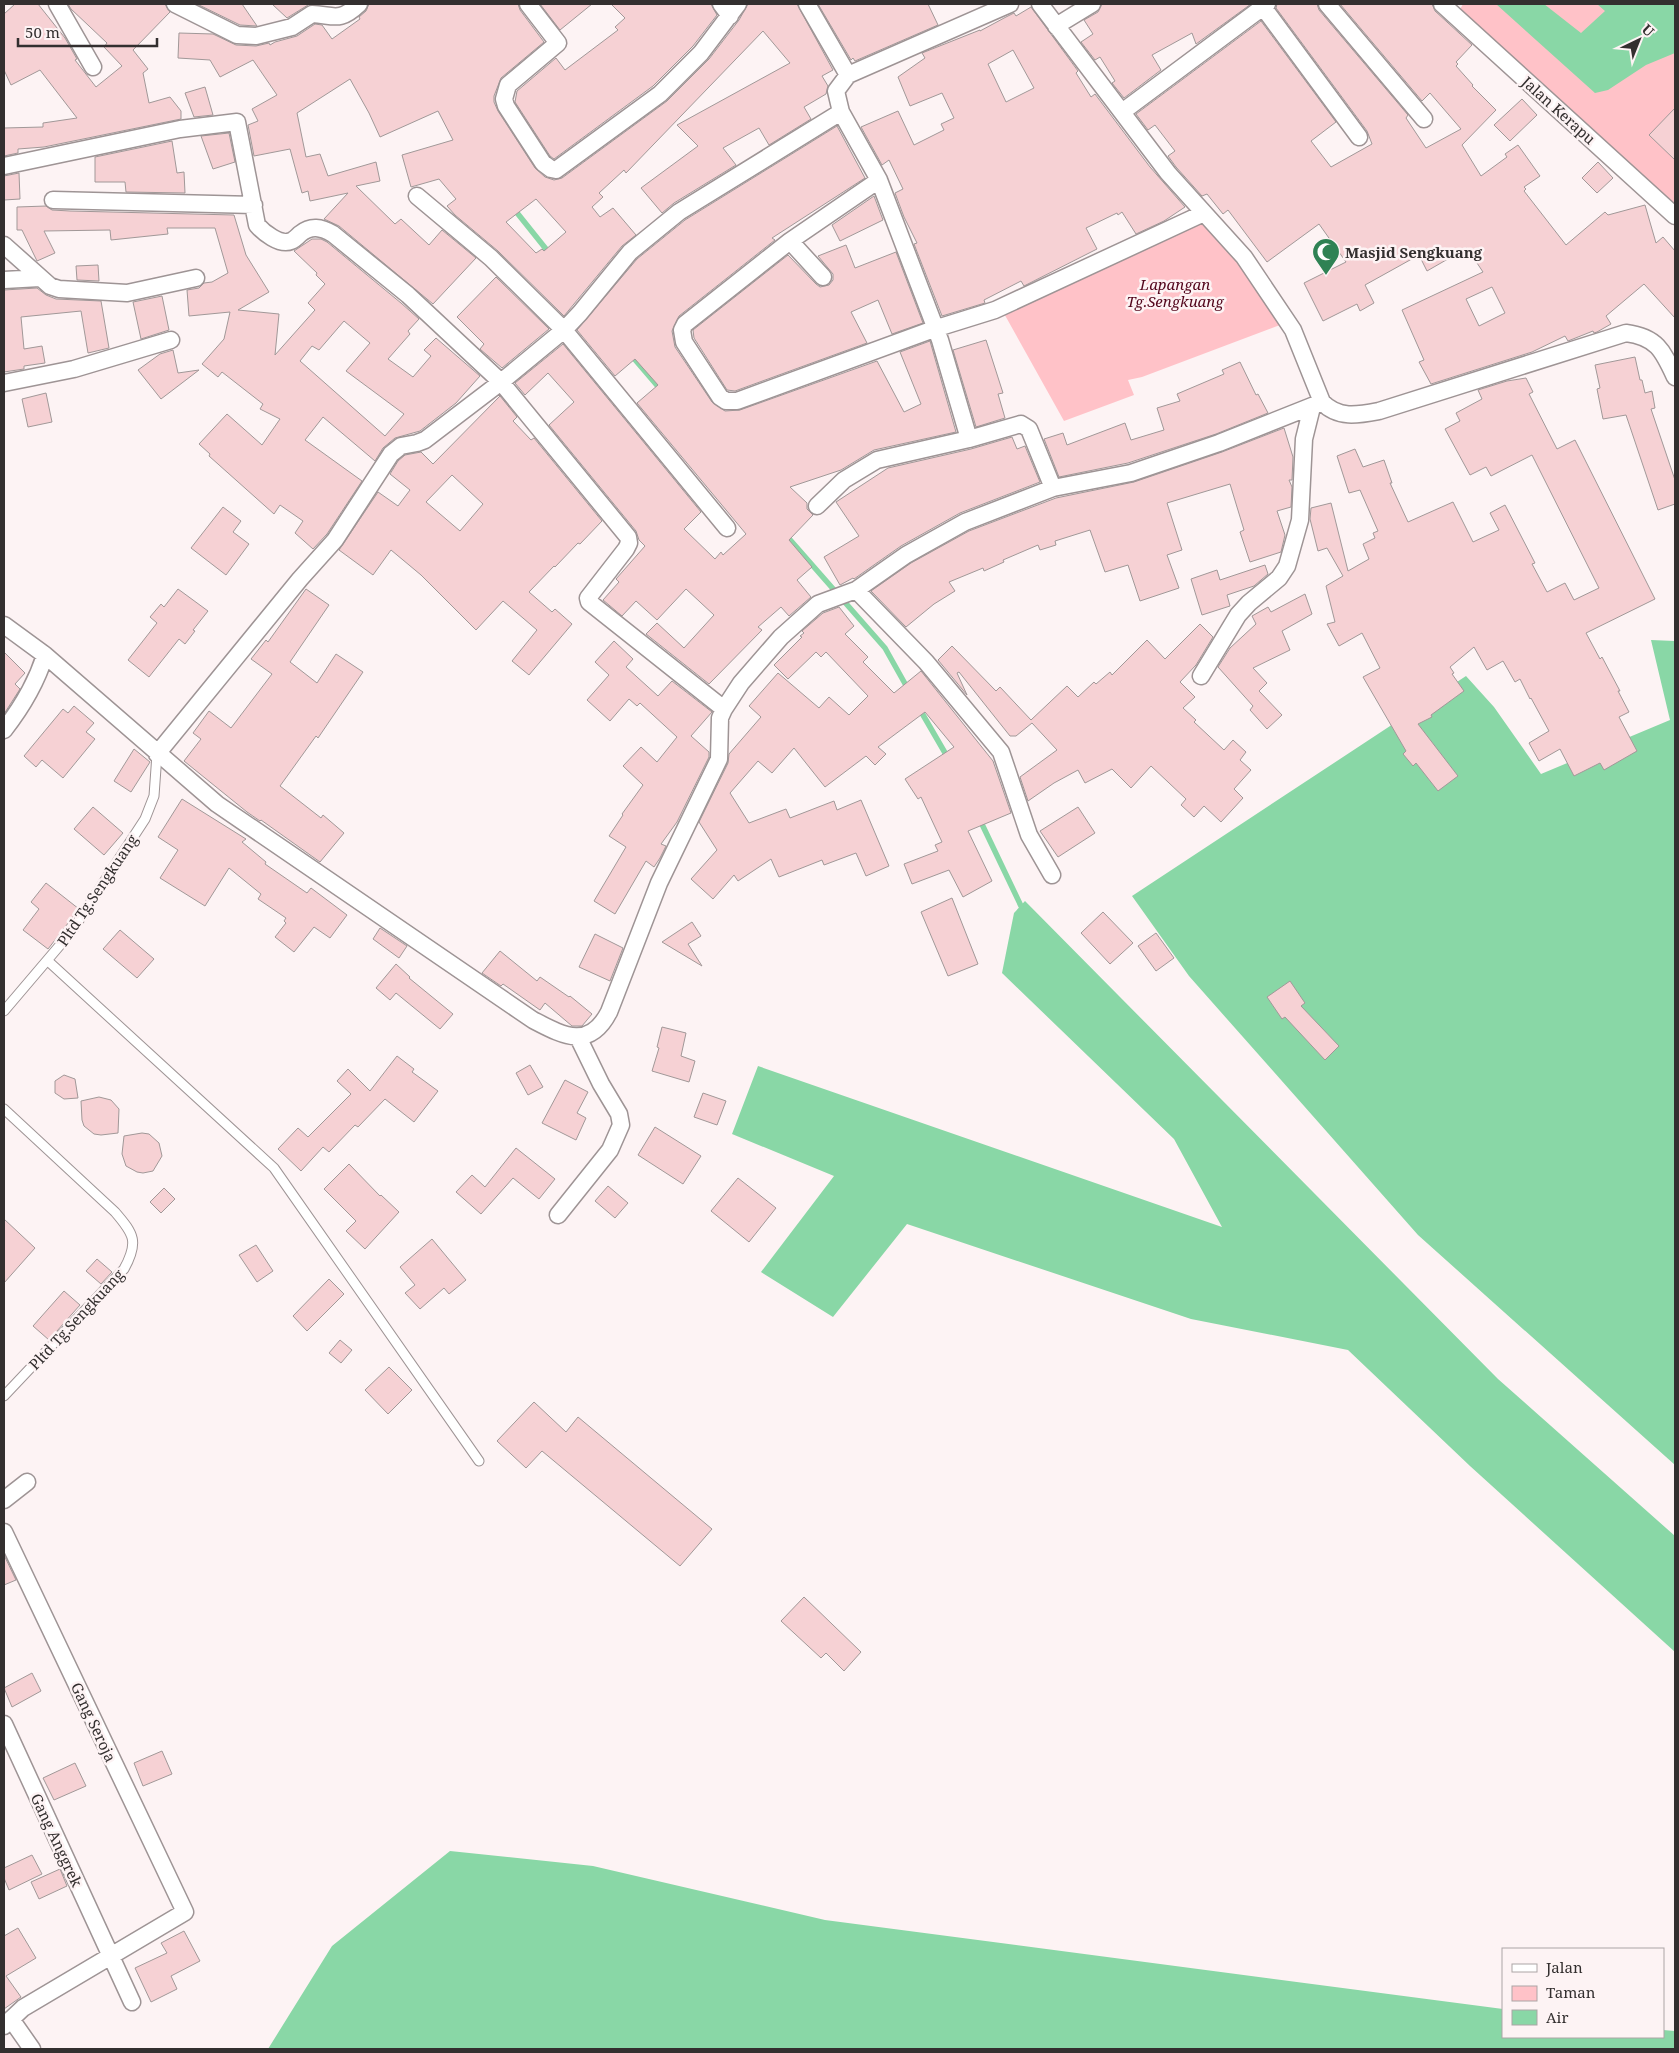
<svg xmlns="http://www.w3.org/2000/svg" width="1679" height="2053" font-family="'Noto Serif',serif">
  <style>
    .green { fill: #ffc2c8 }
    .water { fill: #89d7a6 }
    .lines { fill: none; stroke-linecap: round; stroke-linejoin: round }
    .stream { stroke: #89d7a6; stroke-width: 5.5 }
    .building { fill: #f6d1d4; stroke: #a19898; fill-rule: evenodd }
    .lane-casing { stroke: #9e9495; stroke-width: 11 }
    .street-casing { stroke: #9e9495; stroke-width: 19 }
    .lane { stroke: #fff; stroke-width: 9 }
    .street { stroke: #fff; stroke-width: 16 }
    .labels { text-anchor: middle; dominant-baseline: central; stroke-width: 5; stroke-linejoin: round; paint-order: stroke }
    .street-label { font-size: 15px; fill: #332f2f; stroke: #fdf3f4 }
    .poi-label { font-size: 15px; font-weight: bold; fill: #332f2f; stroke: #fdf3f4; text-anchor: start }
    .park-label { font-size: 15px; font-style: italic; fill: #53061c; stroke: #fdf3f4 }
  </style>
  <rect width="100%" height="100%" fill="#fdf3f4"/>
  <path class="green" d="M1463 4H1675V213L1458 13Z
    M1191 209 1238 257 1280 325 1142 377 1128 380 1134 395 1064 421 997 301Z"/>
  <path class="water" d="M1496 4H1544L1581 33 1605 11 1597 4H1675V53L1646 65 1608 90 1595 93Z
    M1651 640 1675 641V1465L1418 1235 1189 976 1132 896 1466 676 1494 707 1541 774 1670 720Z
    M1025 901 1498 1379 1675 1536V1652L1470 1466 1348 1350 1191 1319 907 1224 833 1317 761 1272 834 1176 732 1134 758 1066 1222 1227 1174 1139 1002 973 1014 913Z
    M450 1851 593 1866 825 1920 1503 2009V2037H1663V2030L1675 2031V2049H268L332 1946Z"/>
  <g class="lines">
    <path class="stream" d="M514 209 550 254
      M631 355 661 390
      M785 534 885 648 908 689
      M919 708 948 758
      M980 820 1021 906"/>
  </g>
  <path class="building" d="M15 4H38L65 38 77 59 75 60 96 87 122 66 104 47 107 43 71 9 68 4H165L170 12 133 50 148 69 143 73 149 103 170 97 181 111V119L44 147 18 149V153L4 156V128L43 127V123L77 118 40 70 11 85 4 70V14Z
    M197 4H242L257 26 240 25Z
    M272 4H307L308 5 287 18Z
    M369 4H518L520 10 544 42 501 78 494 96V102L498 111 535 168 545 177 554 180 562 178 667 101 709 59 739 20 748 4H797L833 70 822 76 828 86 826 94 804 107 811 119 769 145 759 128 723 148 736 165 674 203 662 213 641 188 698 146 677 125 790 63 763 31 626 173 624 170 599 193 603 197 592 207 600 217 613 208 636 235 622 246 564 316 498 251 455 215 447 206 456 199 439 179 411 187 402 155 453 140 438 111 380 137 369 113 350 79 297 113 306 157 320 154 328 176 376 162 380 181 356 186 395 224 401 219 429 245 442 230 476 258 433 304 339 226 324 219 348 193 310 201 308 191 302 193 290 149 254 156 248 125 258 121 252 109 277 95 253 60 220 77 210 60 178 58 179 33 213 34 236 45 256 46 269 43 270 45 275 42 297 36 315 24 322 25 332 39 360 19 359 17 366 11ZM536 199 566 232 544 251 542 249 536 253 506 222Z
    M540 4H592L560 30Z
    M611 4H711L717 15 693 46 653 86 554 159 550 156 515 102 517 91 556 58 565 70 618 30 615 27 625 18Z
    M818 4H928L938 25 855 61 853 58 851 60Z
    M1102 4H1251L1196 44 1192 33 1152 55 1161 70 1124 98 1112 83 1115 81 1100 57 1095 60 1081 42 1093 34 1084 20 1098 12Z
    M1277 4H1317L1319 10 1408 115 1406 118 1426 148 1461 129 1430 93 1422 101 1340 4H1432L1435 11 1472 45 1456 62 1458 64 1456 66 1473 85 1472 86 1496 110 1462 145 1481 176 1507 157 1505 154 1518 145 1540 176 1524 187 1526 189 1524 191 1566 245 1605 212 1608 215 1645 205 1656 243 1663 237 1675 251V318L1644 284 1606 316 1611 324 1597 332 1594 333 1593 331 1568 341 1565 336 1532 352 1431 384 1419 362 1424 360 1402 310 1483 272 1467 248 1427 271 1419 255 1365 285 1374 303 1360 311 1357 304 1323 321 1304 283 1346 262 1319 224 1267 262 1228 210 1223 214 1207 194 1202 196 1176 167 1168 156 1175 151 1155 125 1148 130 1136 114 1261 21 1336 122 1311 141 1331 167 1372 144 1367 131 1276 8ZM1492 287 1505 313 1479 326 1466 299Z
    M1031 7 1078 71 1076 73 1091 97 1095 94 1150 167 1185 207 1164 221 1136 234 1122 212 1118 215 1117 213 1086 228 1097 249 1024 286 1021 281 984 300 985 303 942 316 914 244 917 243 904 217 895 193 903 189 889 160 882 165 861 127 898 111 914 145 944 130 941 124 954 118 942 93 910 106 898 77 925 58 922 53 980 30V31L1006 17 1014 13 1016 16ZM1013 50 1034 88 1006 102 988 64Z
    M205 87 213 115 194 117 185 93Z
    M1522 99 1537 115 1510 141 1494 125Z
    M1675 108V160L1649 135Z
    M837 126 865 178 772 238 775 240 679 316 672 331 675 347 712 402 725 411 740 410 877 361 904 412 921 404 900 352 930 341 956 432 874 450 841 470 790 487 807 503V509L813 515 789 540 812 567 797 580 811 597 789 616 781 607 758 627 762 630 709 684 646 634 657 623 684 648 714 615 686 589 657 620 636 601 622 616 603 600 619 582 616 579 645 546 639 540 636 531 549 425 574 402 548 373 525 395 515 383 563 344 701 512 684 529 715 559 721 552 723 555 746 534 637 403 658 385 635 359 615 376 577 330 637 259 685 220Z
    M229 133 235 162 213 169 201 136Z
    M172 141 177 173 184 172 185 193 126 192 125 182H95V157Z
    M1598 162 1613 178 1597 193 1582 178Z
    M19 173 20 199 4 200V176Z
    M874 196 883 220 840 241 832 225Z
    M46 206 52 210 70 211 234 215 246 255 269 292 238 310 279 314 275 355 315 310 308 303 325 284 316 275 317 273 294 251 312 239H321L327 242 401 303 419 319 408 331 410 334 388 359 413 377 431 356 424 350 436 338 480 376 456 403 420 431 395 438 383 448 375 461 323 417 305 440 362 481 327 534 313 549 295 533 303 521 280 505 274 514 209 456 210 454 199 444 227 414 262 445 280 419 260 409 263 404 222 372 218 377 202 364 224 339 230 312 189 316 187 290 199 288 204 283 212 282 228 273 215 228H167L168 234 111 240 110 230 44 231 55 253 37 261 22 230H17V207ZM344 321 370 343 346 371 404 414 385 436 300 361 312 346 319 350Z
    M846 245 855 268 896 252 923 323 892 334 878 300 851 312 867 343 735 391 727 390 694 338 693 330 788 255 816 284 820 287 829 285 833 280V274L818 256Z
    M98 265 99 281 77 280 76 266Z
    M496 277 549 329 502 368 480 349 484 344 457 317Z
    M37 288 46 295 56 299 101 301 109 348 88 353 81 311 21 317 24 349 42 346 45 363 24 366V369L4 372V290Z
    M162 296 169 330 141 339 133 302Z
    M986 340 1003 393 998 394 1005 418 976 427 953 350Z
    M173 350 178 373 199 370 161 399 138 370 160 354Z
    M1635 357 1640 380H1642L1645 393 1652 391 1655 408 1651 409 1675 480V504L1658 510 1626 415 1603 419 1597 389 1600 388 1595 365Z
    M1240 362 1256 395 1258 394 1268 413 1216 434 1128 463 1059 477 1044 439 1063 433 1067 445 1125 423 1131 440 1164 430 1157 408 1180 401 1177 394 1224 374 1222 370Z
    M1526 378 1533 392 1529 394 1557 449 1575 440 1655 599 1586 633 1600 659 1602 657 1620 691H1618L1629 712 1619 717 1637 751 1604 770 1600 763 1574 776 1560 749 1539 761 1529 743 1549 731 1531 698 1530 699 1520 679 1515 682 1503 661 1487 670 1474 647 1450 667 1454 673 1452 674 1464 691 1431 715 1432 717 1418 724 1458 776 1438 791 1416 763 1413 766 1403 754 1406 751 1363 677 1380 668 1362 633 1339 646 1327 624 1335 622 1326 586 1343 576 1327 548 1318 551 1310 519 1311 508 1331 503 1348 571 1369 559 1363 544 1375 538 1373 533 1378 531 1360 490 1349 493 1337 456 1355 449 1363 467 1384 460 1392 483H1390L1408 522 1453 502 1473 542 1499 530 1490 513 1505 505 1535 563 1532 564 1547 592 1565 583 1574 600 1599 588 1532 455 1491 476 1486 467 1470 475 1445 429 1460 421 1456 413 1482 399 1478 390 1507 381Z
    M46 393 52 422 28 427 22 399Z
    M500 396 517 417 513 421 531 440 534 438 602 521 580 544 578 543 555 567 554 566 529 592 552 612 555 609 572 624 529 675 512 661 537 630 503 601 476 630 421 575 391 550 373 575 339 550 378 492 398 506 410 490 390 474 398 461 405 455 421 452 433 464ZM452 475 483 504 460 531 426 502Z
    M1284 428 1293 457 1292 480H1289L1292 487 1291 507 1277 511 1285 535 1281 552 1250 562 1240 532 1244 530 1230 484 1167 503 1182 550 1167 555 1179 588 1140 601 1128 565 1105 572 1090 530 1055 541 1056 545 1040 550 1038 545 1003 560 1004 562 984 571 983 568 949 582 955 591 934 604 906 627 871 591 911 563 969 531 1056 498 1134 482 1222 452Z
    M1012 437 1017 449 1025 446 1040 482 960 513 901 546 854 579 853 578 840 585 824 557 859 536 836 502 888 468 971 449Z
    M223 507 241 521 233 532 249 544 226 575 191 548Z
    M1265 565 1268 574 1254 586 1227 595 1230 606 1202 615 1191 579 1217 570 1220 580Z
    M178 589 208 611 193 630 195 631 185 644 179 639 149 677 128 660 157 623 150 617 161 604 164 607Z
    M306 589 329 605 290 662 317 683 336 654 363 672 318 738 316 736 280 786 321 818 323 815 344 833 320 862 261 820 260 821 247 812 184 761 201 739 193 733 209 711 231 728 272 674 251 659 266 640 268 642Z
    M1305 594 1312 614 1282 631 1290 650 1253 668 1267 683 1259 691 1282 715 1267 729 1250 710 1253 706 1218 667 1230 648 1256 624 1252 616 1268 607 1271 612Z
    M839 607 854 626 845 634 868 657 863 662 894 693 921 671 993 761 1011 813 968 831 992 881 963 897 949 870 912 884 904 864 938 851 935 845 942 842 921 797 918 799 905 779 954 747 925 712 878 747 886 754 875 765 866 756 825 787 794 748 772 773 758 761 730 793 749 823 786 809 790 818 834 801 837 810 861 800 889 866 866 876 856 853 824 865 822 860 779 877 771 859 738 881 734 875 713 899 691 879 717 850 699 822 728 763 729 754 761 717 749 706 778 673 819 708 829 697 849 715 868 696 826 652 821 657 816 652 788 679 774 665 802 637 800 636 804 633 802 631 823 613Z
    M1200 624 1213 637 1196 665 1180 682 1195 697 1183 708 1196 720 1194 722 1224 750 1233 740 1246 752 1240 760 1251 770 1234 789 1243 798 1221 822 1204 806 1194 817 1181 805 1186 799 1151 766 1131 788 1112 769 1085 783 1078 770 1054 783 1028 801 1020 777 1057 750 1032 723 1016 736H1010L959 672 957 673 967 695 938 660 952 646 996 691 1000 687 1031 720 1067 686 1078 697 1094 682 1096 684 1110 672 1112 675 1147 640 1165 659Z
    M614 641 633 659 626 667 658 696 672 681 712 712 691 736 709 752V757L677 822 661 844 666 846 660 858 654 867 646 861 615 914 594 901 626 847 609 836 623 815 622 814 643 785 623 766 641 747 657 762 677 737 640 703 637 706 629 699 610 721 587 700 609 675 595 662Z
    M4 652 25 673 15 684 20 689 4 714Z
    M74 706 94 723 86 732 95 739 63 778 42 760 36 767 24 756 63 709 68 713Z
    M134 749 150 762 131 792 114 781Z
    M182 799 246 839 242 842 266 862 265 864 307 893 311 888 347 915 330 938 314 927 294 952 275 937 286 923 284 921 286 918 258 899 261 894 229 868 205 906 160 878 178 850 158 837Z
    M93 807 123 833 104 855 74 829Z
    M1078 807 1095 833 1058 857 1040 831Z
    M46 883 79 909 48 949 23 930 39 909 31 902Z
    M952 898 978 964 948 976 921 912Z
    M1103 912 1133 943 1110 964 1081 933Z
    M692 922 701 936 688 944 702 966 662 942Z
    M380 928 407 946 399 958 373 939Z
    M120 930 154 959 137 978 103 949Z
    M1156 933 1174 958 1156 971 1138 946Z
    M595 934 623 948 610 981 579 967Z
    M500 951 537 981 540 977 569 997 570 996 592 1014 582 1026H572L545 1003 540 1010 503 984 501 986 482 973Z
    M396 964 410 977 409 978 453 1014 440 1029 396 993 390 1000 376 988Z
    M1290 981 1305 1003 1301 1006 1339 1046 1325 1060 1285 1017 1282 1019 1267 997Z
    M662 1027 686 1033 681 1056 695 1061 689 1082 652 1071 659 1048 657 1047Z
    M397 1056 414 1069 412 1072 438 1091 414 1122 385 1099 358 1127 355 1125 329 1152 323 1147 301 1171 278 1149 298 1128 308 1137 351 1094 337 1081 348 1069 370 1091Z
    M530 1065 543 1087 528 1095 516 1073Z
    M64 1075 75 1079 78 1098 64 1099 55 1093V1081Z
    M565 1080 588 1092 577 1113 586 1118 576 1140 542 1123Z
    M703 1093 726 1101 717 1125 694 1117Z
    M99 1097 111 1100 119 1109 118 1133 101 1135 94 1134 84 1126 82 1120 81 1101Z
    M655 1127 701 1156 683 1184 638 1155Z
    M142 1133 149 1134 159 1143 162 1156 153 1171 143 1173 137 1172 126 1166 122 1154 124 1136Z
    M516 1148 555 1179 539 1199 513 1178 481 1214 456 1192 472 1175 485 1187Z
    M349 1164 380 1196 381 1195 399 1212 365 1249 346 1231 356 1221 324 1189Z
    M738 1178 776 1208 749 1242 711 1211Z
    M608 1186 628 1203 615 1218 595 1201Z
    M164 1188 175 1199 161 1213 150 1202Z
    M4 1219 35 1248 4 1283Z
    M432 1239 466 1280 449 1294 444 1288 420 1309 405 1293 415 1285 400 1267Z
    M256 1245 273 1271 257 1282 239 1255Z
    M97 1259 112 1272 101 1284 86 1271Z
    M329 1279 344 1294 307 1331 293 1316Z
    M64 1291 80 1305 49 1340 33 1326Z
    M340 1340 352 1350 341 1363 329 1353Z
    M389 1367 412 1390 388 1414 365 1390Z
    M534 1402 566 1432 578 1417 712 1529 680 1566 542 1451 526 1468 497 1441Z
    M4 1555 16 1580 4 1585Z
    M804 1597 861 1652 844 1671 826 1653 821 1658 781 1621Z
    M32 1673 41 1691 12 1707 4 1688Z
    M162 1751 172 1774 143 1786 134 1763Z
    M75 1763 86 1786 54 1800 43 1778Z
    M32 1855 42 1874 9 1890 4 1878V1868Z
    M60 1869 67 1886 39 1899 31 1882Z
    M18 1928 36 1958 6 1976 21 1997 4 2009V1936Z
    M184 1931 200 1961 171 1976 177 1989 151 2002 135 1968 167 1953 161 1943Z"/>
  <g class="lines">
    <defs>
      <path id="lane" d="M48 961 274 1168 479 1461
        M4 1011 72 931 145 819 154 796 157 754
        M4 1109 115 1212C134 1234 139 1242 124 1269L4 1396"/>
      <path id="street" d="M57 4 93 67
        M175 4 237 35 256 36 292 27 312 14C334 15 339 23 359 4
        M528 4 558 43 508 85 504 99 506 106 543 163 551 169 556 170 660 94 701 53 738 4
        M721 4 730 16
        M807 4 848 75
        M1327 4 1424 119
        M1442 4 1675 216
        M1263 7 1359 137
        M1056 26 1092 4
        M841 112 879 180 940 340 969 439
        M1122 112 1267 4
        M4 166 180 129 237 122 257 225C263 232 280 246 291 241 294 240 298 236 300 234 311 225 321 227 333 234L408 295 501 382 628 537 629 543 626 549 588 598 589 602 724 709
        M417 196 491 258 564 330 727 528
        M53 200 254 205
        M790 241 879 180
        M4 245 50 286 59 289 127 293 196 278
        M823 277 790 241 685 324 682 330 684 342 720 397 726 401H737L934 329 995 310 1204 213
        M4 280 40 278
        M4 383 74 369 171 340
        M1322 402C1338 419 1358 415 1379 411L1626 333C1657 337 1663 351 1675 377
        M817 506 844 480 877 460 969 439 1021 424 1029 429 1053 488
        M856 590 926 662 1001 752 1029 835 1052 875
        M4 625 45 655 217 804 533 1020C562 1035 589 1051 609 1012L659 883 719 759 720 718 724 709 741 683 781 637 818 604 856 590 906 555 965 522 1053 488 1131 473 1219 443 1322 402 1293 330 1244 257 1168 173 1040 4
        M1201 676 1238 615 1249 603 1279 578 1287 566 1300 520 1304 439 1312 407
        M4 730C22 707 36 684 45 655
        M157 754 300 579 335 540 391 454 401 446 417 443 425 440 501 382 564 330 580 313 630 252 679 212 841 112 836 91 848 75 1010 4
        M558 1215 610 1150 621 1125 619 1114 601 1084 578 1037
        M4 1500 27 1482
        M4 1532 185 1912 23 2008 4 2026
        M4 1724 132 2002
        M11 2019 32 2049"/>
    </defs>
    <use href="#lane" class="lane-casing"/>
    <use href="#street" class="street-casing"/>
    <use href="#lane" class="lane"/>
    <use href="#street" class="street"/>
  </g>
  <defs>
    <symbol id="mosque-pin" viewBox="-11 -11 22 30"><path d="M0 17L-7.5 6A9.5 9.5 0 1 1 7.5 6Z" fill="#2f8254" stroke="#fdf3f4"/><path d="M3.5-4.9A6 6 0 1 0 3.5 4.9A5 5 0 1 1 3.5-4.9Z" fill="#fff"/></symbol>
  </defs>
  <g fill-rule="evenodd">
    <use href="#mosque-pin" x="1310" y="236" width="32" height="43"/>
  </g>
  <g class="labels">
    <g class="street-label">
      <text transform="translate(1559 110) rotate(42)">Jalan Kerapu</text>
      <text transform="translate(97 890) rotate(-56)">Pltd Tg.Sengkuang</text>
      <text transform="translate(76 1319) rotate(-47)">Pltd Tg.Sengkuang</text>
      <text transform="translate(94 1722) rotate(65)">Gang Seroja</text>
      <text transform="translate(57 1840) rotate(65)">Gang Anggrek</text>
    </g>
    <g class="poi-label">
      <text x="1345" y="252">Masjid Sengkuang</text>
    </g>
    <g class="park-label">
      <text x="1175" y="284">Lapangan<tspan x="1175" dy="17">Tg.Sengkuang</tspan></text>
    </g>
  </g>
  <rect width="1679" height="2053" fill="none" stroke="#332f2f" stroke-width="10"/>
  <rect x="1502" y="1948" width="162" height="90" fill="#fdf3f4" stroke="#aca5a5"/>
  <rect x="1512" y="1964" width="25" height="8" fill="#ffffff" stroke="#aca5a5"/>
  <text x="1546" y="1973" font-size="15" fill="#332f2f">Jalan</text>
  <rect x="1512" y="1986" width="25" height="15" fill="#ffc2c8" stroke="#aca5a5"/>
  <text x="1546" y="1998" font-size="15" fill="#332f2f">Taman</text>
  <rect x="1512" y="2010" width="25" height="15" fill="#89d7a6" stroke="#aca5a5"/>
  <text x="1546" y="2023" font-size="15" fill="#332f2f">Air</text>
  <g transform="translate(1639 40) rotate(43)" stroke="#fdf3f4" stroke-width="4" paint-order="stroke">
  <path d="M0-4L9 19L0 12L-9 19Z" fill="#332f2f"/>
  <text y="-8" font-size="14" font-weight="bold" text-anchor="middle" fill="#332f2f">U</text>
  </g>
  <path d="M18 38v8h139v-8" fill="none" stroke="#332f2f" stroke-width="2.5"/>
  <text x="25" y="38" font-size="15" fill="#332f2f" stroke="#fdf3f4" stroke-width="4" paint-order="stroke">50 m</text>
</svg>
